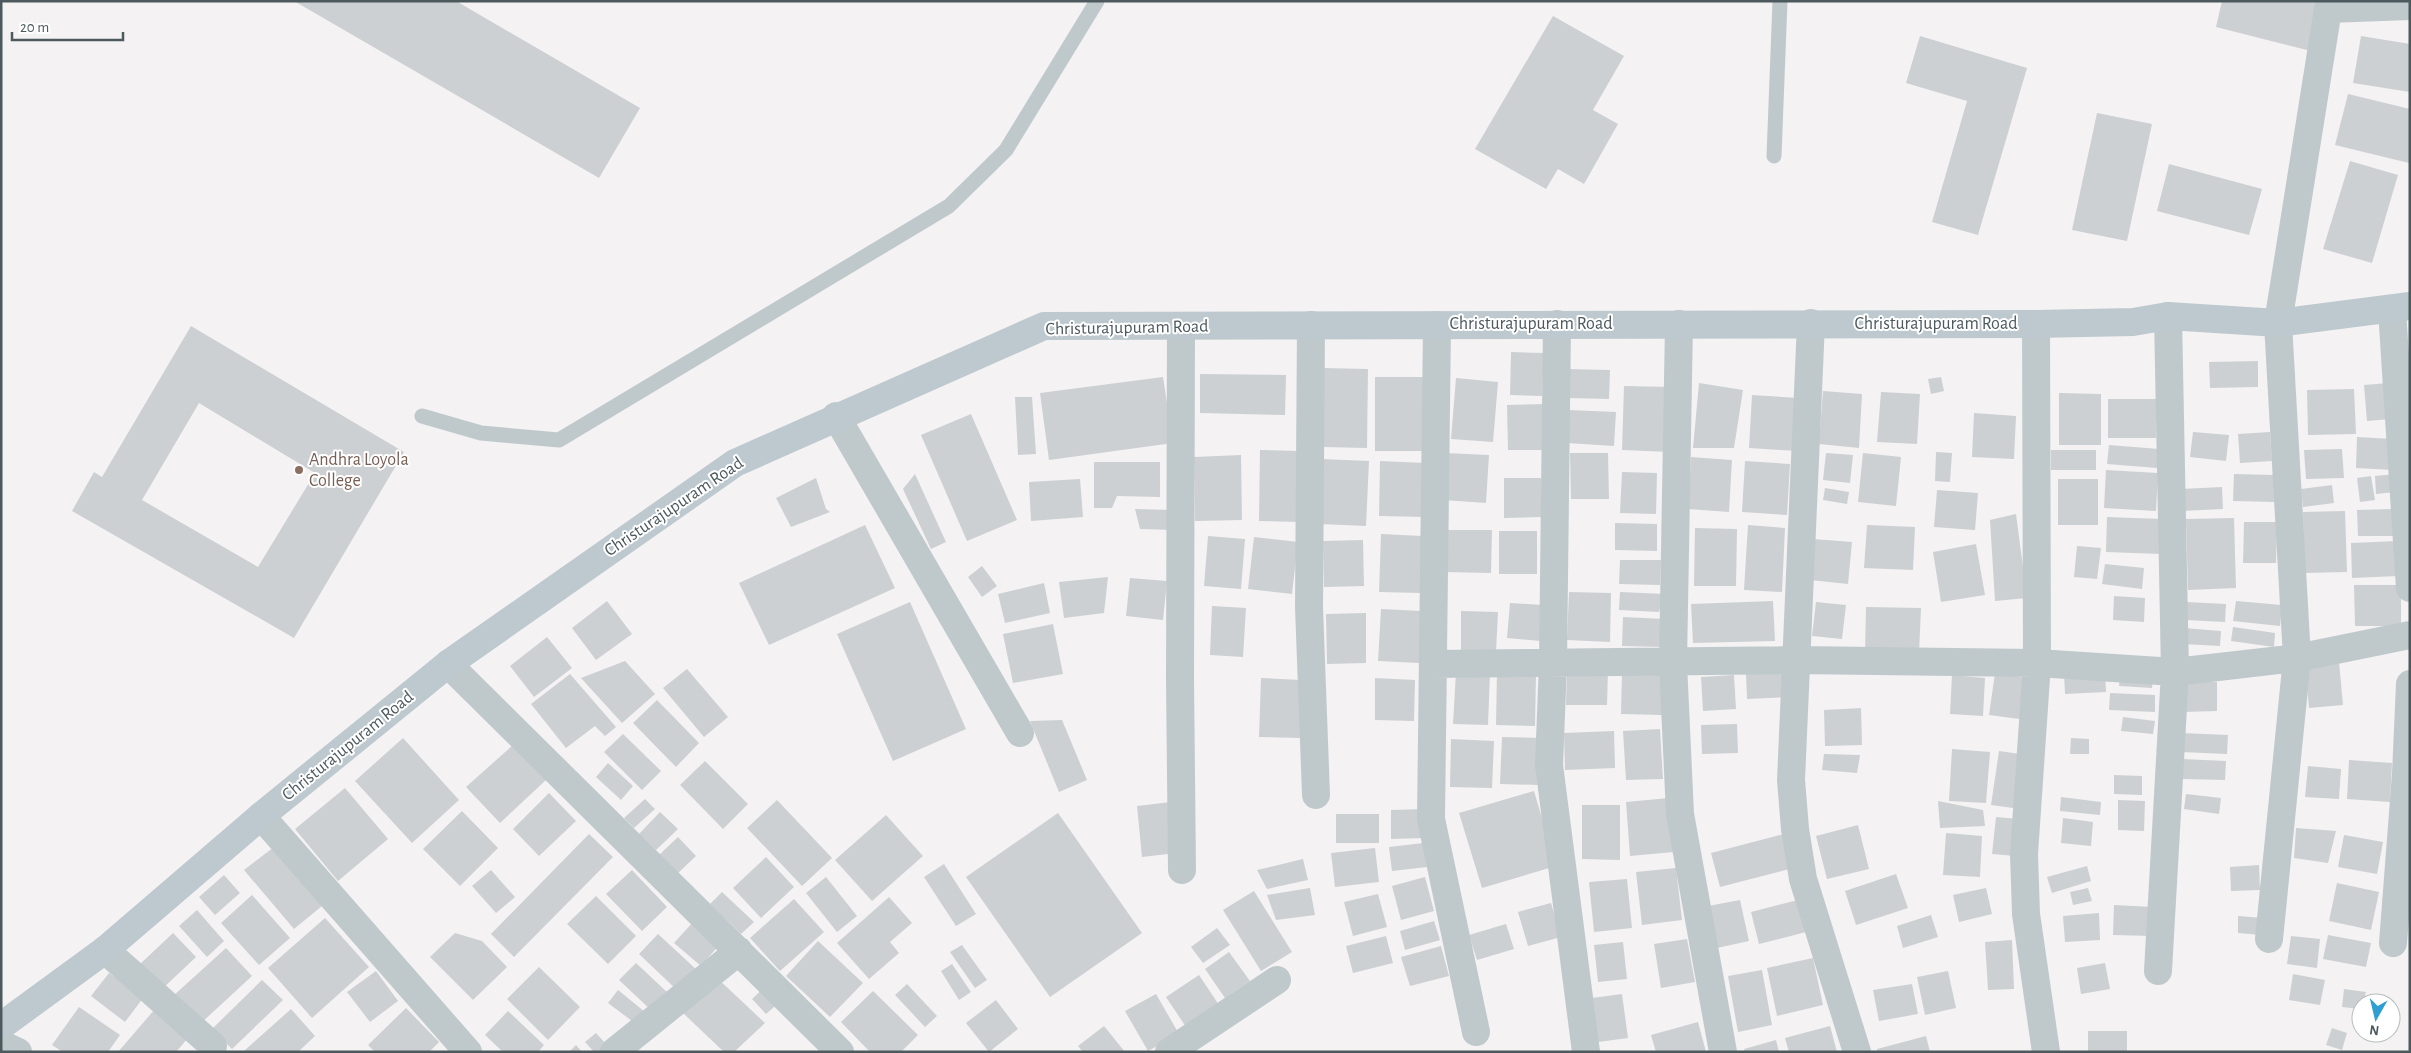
<svg xmlns="http://www.w3.org/2000/svg" width="2411" height="1053" font-family="'Alegreya Sans',sans-serif">
  <style>
    .building { fill: #ccd0d2; fill-rule: evenodd }
    .lines { fill: none; stroke-linecap: round; stroke-linejoin: round }
    .lane { stroke: #bfc9cc; stroke-width: 15 }
    .street { stroke: #bfc9cc; stroke-width: 28 }
    .secondary { stroke: #bdc9ce; stroke-width: 28 }
    .education-dot { fill: #8d6e63; stroke: #fff; stroke-width: 2 }
    .labels { text-anchor: middle; dominant-baseline: central; stroke-width: 4; stroke-linejoin: round; paint-order: stroke }
    .street-label { font-size: 18px; fill: #4c595d; stroke: #fff }
    .education-label { font-size: 18px; fill: #785e54; stroke: #fff; text-anchor: start }
  </style>
  <rect width="100%" height="100%" fill="#f4f2f3"/>
  <path class="building" d="M294 1H456L640 108 599 178Z
    M2222 1H2323L2311 51 2216 27Z
    M1553 16 1624 56 1593 110 1618 124 1584 184 1558 169 1546 189 1475 149Z
    M1920 36 2027 68 1978 235 1932 222 1967 101 1906 83Z
    M2361 36 2410 44V92L2353 83Z
    M2348 94 2410 109 2409 163 2335 145Z
    M2097 113 2152 124 2127 241 2072 230Z
    M2350 161 2398 175 2372 263 2323 249Z
    M2169 164 2262 189 2249 235 2157 211Z
    M191 326 404 452 294 638 72 511 94 472 102 477ZM199 403 315 473 258 567 142 500Z
    M1511 352 1544 353 1542 396 1510 395Z
    M2258 361V387L2210 388 2209 362Z
    M1323 368 1368 369 1367 448 1322 447Z
    M1567 369 1610 370 1609 399 1566 398Z
    M1200 374 1286 375 1285 415 1200 413Z
    M1163 377 1173 443 1049 460 1040 393Z
    M1375 377H1425L1424 451H1375Z
    M1941 377 1944 391 1931 394 1928 379Z
    M1456 378 1498 382 1493 442 1451 439Z
    M1699 383 1743 390 1734 448H1693Z
    M2389 383 2391 419 2367 421 2364 385Z
    M1624 386 1673 387 1671 452 1622 450Z
    M2354 389 2356 434 2308 435 2307 390Z
    M1823 391 1862 394 1859 448 1819 444Z
    M1881 392 1920 394 1917 444 1877 442Z
    M2059 393 2101 394V445H2059Z
    M1752 395 1799 398 1796 451 1749 448Z
    M1015 397H1032L1036 454 1018 455Z
    M2108 399H2156V438H2108Z
    M1546 404V450H1508L1507 405Z
    M1568 410 1616 412 1614 446 1567 443Z
    M1974 413 2016 416 2014 459 1972 457Z
    M971 414 1017 520 967 541 921 435Z
    M2193 432 2229 435 2226 461 2190 457Z
    M2270 432 2272 461 2240 463 2238 434Z
    M2357 437 2394 439 2393 470 2356 468Z
    M2109 445 2159 449 2157 468 2107 464Z
    M2342 449 2344 478 2306 479 2304 450Z
    M1260 450 1301 451 1300 522 1259 521Z
    M2051 450H2096V470H2051Z
    M1936 452 1952 453 1950 482 1935 481Z
    M1445 453 1489 455 1486 503 1443 500Z
    M1570 453H1608L1609 499H1571Z
    M1826 453 1853 455 1850 483 1823 480Z
    M1863 453 1901 457 1896 506 1858 502Z
    M1241 455 1242 520 1195 521 1194 457Z
    M1691 457 1732 460 1729 512 1688 509Z
    M1322 459 1369 461 1366 526 1319 524Z
    M1380 461 1425 463 1424 517 1379 516Z
    M1745 461 1790 464 1787 515 1742 512Z
    M1094 462H1160V497L1117 496 1112 508H1094Z
    M2106 470 2158 473 2156 511 2104 508Z
    M1622 472 1657 473 1656 514 1620 513Z
    M915 474 946 542 931 549 903 489Z
    M2234 474 2276 475 2275 502 2233 501Z
    M2396 474V492L2376 494 2375 476Z
    M2371 476 2375 500 2360 502 2357 478Z
    M816 478 826 509 830 512 791 527 776 498Z
    M1504 478H1541V517L1504 518Z
    M1080 479 1083 517 1031 521 1029 482Z
    M2058 479H2098V525H2058Z
    M2332 485 2334 503 2303 507 2301 489Z
    M2222 487 2223 509 2182 511 2181 489Z
    M1825 488 1849 492 1847 504 1823 500Z
    M1937 490 1978 493 1975 530 1934 527Z
    M1135 509 1174 510V530L1140 529Z
    M2393 509V536H2358L2357 510Z
    M2345 511 2347 572 2304 573 2303 512Z
    M2016 514 2027 598 1995 601 1990 520Z
    M2107 517 2162 519 2161 554 2106 552Z
    M2234 518 2236 588 2188 590 2186 519Z
    M2244 522H2277L2276 563H2243Z
    M1615 523 1657 524V551L1615 550Z
    M865 525 895 588 769 645 739 583Z
    M1748 525 1785 528 1782 592 1744 590Z
    M1867 525 1915 527 1913 570 1864 568Z
    M1695 528 1737 529 1736 586H1694Z
    M1445 530H1492L1491 573 1445 572Z
    M1499 531H1537V574H1499Z
    M1381 534 1422 536 1421 593 1379 592Z
    M1208 536 1245 539 1241 589 1204 586Z
    M1254 537 1298 542 1292 594 1248 589Z
    M1813 539 1852 542 1848 584 1810 580Z
    M1363 540 1364 586 1324 587 1323 541Z
    M2397 541 2398 576 2352 578 2351 543Z
    M1976 544 1985 595 1941 602 1933 552Z
    M2077 546 2101 548 2097 579 2074 577Z
    M1620 560H1661L1660 585 1619 584Z
    M2105 564 2144 568 2142 589 2102 584Z
    M982 566 997 586 982 597 968 577Z
    M1108 577 1104 613 1064 618 1059 582Z
    M1130 578 1167 581 1163 620 1126 616Z
    M1044 583 1050 613 1005 623 998 594Z
    M2354 585H2401V626H2355Z
    M1569 592 1611 593 1610 642 1567 640Z
    M1620 592 1664 594 1659 612 1619 610Z
    M2114 596 2145 598 2144 622 2113 620Z
    M607 601 632 634 596 660 572 628Z
    M1773 601 1775 641 1693 643 1691 604Z
    M2236 601 2282 605 2280 626 2233 621Z
    M910 602 966 729 893 761 837 634Z
    M1816 602 1846 605 1842 639 1812 636Z
    M2186 602 2226 604 2225 622 2185 620Z
    M1510 603 1543 605 1541 641 1507 638Z
    M1212 606 1246 608 1243 657 1210 655Z
    M1866 607 1921 608 1919 654 1865 653Z
    M1381 609 1422 611 1419 663 1378 661Z
    M1461 611 1498 612 1496 652 1461 651Z
    M1366 613V663L1327 664 1326 614Z
    M1623 617 1664 619V647L1622 646Z
    M1053 624 1063 674 1013 683 1003 634Z
    M2233 627 2275 633 2274 647 2231 641Z
    M2184 628 2221 631 2220 646 2183 644Z
    M547 637 572 668 534 697 510 666Z
    M625 661 655 694 622 723 581 678Z
    M2339 662 2343 705 2309 708 2305 665Z
    M687 669 728 717 704 737 663 688Z
    M1567 669 1608 670 1607 705H1566Z
    M1622 671 1664 672 1663 715 1621 714Z
    M1456 672 1490 673 1488 725 1453 724Z
    M1497 672 1536 673 1535 726 1496 725Z
    M2105 672 2106 692 2065 694 2064 674Z
    M1788 673 1789 697 1747 699 1746 674Z
    M1995 673 2032 679 2027 720 1989 715Z
    M570 674 616 727 605 736 595 726 566 748 531 704Z
    M1734 675 1736 709 1703 711 1701 677Z
    M1952 675 1985 678 1983 716 1950 714Z
    M2120 675 2153 677 2152 688 2119 686Z
    M1261 678 1301 680 1300 738 1259 737Z
    M1375 678 1415 680 1414 721 1375 720Z
    M2184 681 2217 682V711L2184 712Z
    M2110 693 2155 695V712L2109 710Z
    M657 700 699 743 676 767 633 723Z
    M1861 708 1862 745 1825 746 1824 710Z
    M2123 717 2155 721 2153 734 2121 731Z
    M1062 720 1087 780 1059 792 1030 721Z
    M1737 724 1738 753 1702 754 1701 725Z
    M1660 729 1663 779 1626 780 1623 731Z
    M1614 731 1615 768 1565 770 1564 733Z
    M2182 733 2228 735 2227 754 2181 752Z
    M623 734 661 771 642 790 604 752Z
    M1502 737 1541 738 1539 785 1500 784Z
    M403 738 459 800 412 843 355 781Z
    M2071 738 2089 739V754H2070Z
    M1451 739 1494 741 1492 788 1450 787Z
    M513 745 546 780 500 823 466 787Z
    M1952 749 1990 752 1986 803 1949 801Z
    M1999 751 2027 755 2020 809 1991 805Z
    M1824 754 1860 755 1857 773 1822 770Z
    M2182 759 2226 761 2225 780 2182 779Z
    M2349 760 2392 763 2390 802 2347 799Z
    M705 761 748 804 723 829 680 785Z
    M608 763 633 786 621 800 596 777Z
    M2308 766 2341 769 2339 799 2305 797Z
    M2114 775 2142 776V795L2114 794Z
    M345 788 388 839 338 881 295 829Z
    M1534 791 1556 866 1482 888 1459 813Z
    M549 793 576 821 539 856 513 829Z
    M2186 794 2221 798 2219 814 2184 809Z
    M2061 797 2101 802 2100 815 2060 811Z
    M1669 798 1674 852 1630 856 1626 802Z
    M645 799 655 809 634 828 624 818Z
    M777 800 832 858 802 886 747 828Z
    M2118 800 2145 801 2144 831 2118 830Z
    M1938 801 1983 810 1985 826 1940 828Z
    M1171 802 1176 853 1142 857 1137 806Z
    M1582 805H1620V860L1582 859Z
    M1425 809V838L1391 839V810Z
    M462 811 498 848 460 886 423 849Z
    M660 812 678 829 656 850 639 834Z
    M1058 813 1142 933 1050 997 966 877Z
    M1336 814H1379V843H1336Z
    M886 815 923 856 872 901 835 860Z
    M1996 817 2019 819 2015 856 1992 854Z
    M2063 818 2093 822 2091 846 2061 843Z
    M1858 825 1869 869 1827 879 1816 836Z
    M2296 828 2336 831 2328 863 2294 858Z
    M1946 833 1982 836 1980 877 1943 875Z
    M589 834 613 857 514 957 491 934Z
    M1784 834 1793 868 1720 887 1711 853Z
    M2344 835 2383 842 2377 874 2338 867Z
    M678 837 696 856 676 875 658 856Z
    M1423 843 1427 867 1392 871 1389 847Z
    M274 847 322 906 294 929 244 870Z
    M1375 848 1379 882 1335 887 1331 853Z
    M766 857 794 887 761 918 733 888Z
    M1303 859 1308 880 1267 889 1257 870Z
    M944 864 976 914 956 926 924 877Z
    M2259 865 2260 890 2231 891 2230 867Z
    M2087 866 2091 881 2052 893 2047 877Z
    M1676 868 1682 920 1642 925 1636 872Z
    M491 870 515 897 496 913 472 886Z
    M632 870 667 907 642 931 606 894Z
    M1896 874 1908 908 1856 925 1845 891Z
    M224 875 240 893 215 915 199 897Z
    M826 877 857 916 837 932 806 893Z
    M1425 877 1434 911 1401 920 1392 886Z
    M1627 879 1632 928 1594 932 1589 882Z
    M2337 883 2379 892 2371 930 2329 921Z
    M1310 888 1315 915 1276 920 1267 895Z
    M1986 888 1992 914 1959 922 1953 895Z
    M2088 888 2092 901 2073 905 2070 892Z
    M1254 891 1292 952 1261 971 1223 910Z
    M722 892 754 922 741 934 710 904Z
    M1378 894 1387 927 1353 936 1344 902Z
    M252 895 290 938 259 965 221 923Z
    M596 896 636 936 608 964 567 924Z
    M889 897 912 923 890 942 899 953 869 979 837 943Z
    M794 899 824 932 780 971 750 938Z
    M1802 899 1810 931 1759 944 1751 912Z
    M1740 900 1749 941 1717 948 1708 906Z
    M1551 903 1561 937 1528 946 1518 912Z
    M2114 905 2153 907 2152 936 2113 935Z
    M197 910 224 941 207 957 179 926Z
    M2099 913 2100 940 2065 942 2063 916Z
    M1931 915 1938 937 1903 948 1897 926Z
    M2238 916 2263 918 2262 935 2238 933Z
    M325 918 369 967 312 1018 268 968Z
    M694 921 720 944 701 966 674 943Z
    M1434 921 1440 940 1405 950 1400 931Z
    M1506 924 1514 949 1477 960 1469 935Z
    M1217 928 1230 945 1203 963 1191 947Z
    M173 933 196 957 161 990 138 966Z
    M455 933 482 941 507 967 473 1000 430 957Z
    M658 934 698 971 678 991 639 954Z
    M2328 935 2371 943 2366 967 2323 959Z
    M1386 936 1393 963 1353 973 1346 946Z
    M2291 936 2320 939 2317 968 2287 964Z
    M1687 939 1695 982 1661 988 1654 944Z
    M2012 940 2014 989 1988 990 1985 942Z
    M818 941 863 983 830 1017 786 976Z
    M1623 942 1627 979 1598 982 1594 945Z
    M962 945 987 980 975 988 950 952Z
    M1441 946 1449 976 1410 986 1401 957Z
    M226 948 252 976 200 1024 173 996Z
    M1229 952 1250 981 1225 998 1205 969Z
    M1813 958 1823 1005 1777 1016 1767 968Z
    M636 963 669 994 652 1011 619 980Z
    M2105 963 2110 989 2081 994 2077 968Z
    M952 964 971 992 959 1000 941 971Z
    M539 967 580 1007 548 1040 507 999Z
    M1762 970 1772 1025 1738 1032 1728 976Z
    M376 971 398 1001 370 1022 347 992Z
    M1948 971 1956 1008 1925 1015 1917 977Z
    M109 973 143 998 125 1022 91 996Z
    M2293 974 2325 980 2320 1005 2289 1000Z
    M1199 975 1221 1008 1188 1030 1166 997Z
    M716 977 765 1023 734 1052H724L682 1012Z
    M262 980 283 1000 232 1049 212 1029Z
    M907 984 937 1016 925 1027 895 995Z
    M1912 984 1918 1014 1879 1021 1873 990Z
    M767 985 781 1001 766 1014 752 999Z
    M2344 989 2366 992 2361 1009 2342 1007Z
    M618 990 645 1012 636 1024 608 1003Z
    M873 991 918 1035 901 1052H870L841 1022Z
    M1156 994 1179 1034 1148 1051 1125 1011Z
    M1622 994 1628 1038 1598 1042 1592 998Z
    M996 1000 1018 1029 989 1052 966 1023Z
    M79 1007 120 1035 108 1052H63L52 1045Z
    M406 1008 439 1042 429 1052H375L368 1045Z
    M155 1009 188 1038 176 1052H118Z
    M291 1009 315 1036 298 1052H246L245 1050Z
    M508 1011 544 1045 538 1052H503L485 1035Z
    M1698 1022 1706 1052H1656L1651 1035Z
    M1104 1026 1125 1052H1083L1078 1046Z
    M1830 1026 1837 1052H1789L1785 1038Z
    M2332 1028 2347 1033 2342 1050 2326 1045Z
    M2088 1031H2127V1052H2088Z
    M596 1033 607 1045 599 1052H594L585 1042Z
    M1926 1036 1930 1052H1877V1049Z
    M1776 1040 1779 1052H1745L1744 1049Z
    M576 1045 582 1052H569Z"/>
  <g class="lines">
    <path class="lane" d="M1774 156 1780 1
      M422 416 481 433 559 440 949 206 1006 150 1097 1"/>
    <path class="street" d="M2330 1 2328 9 2410 6
      M2392 310 2410 588
      M1811 323 1791 780 1795 829 1803 879 1857 1052
      M1557 324 1553 664 1549 765 1586 1052
      M1679 324 1673 663 1680 814 1723 1052
      M2036 324 2037 663 2024 854 2026 914 2046 1052
      M1311 325 1309 607 1316 795
      M1437 325 1431 819 1476 1032
      M1181 326 1180 679 1182 870
      M836 416 1020 733
      M448 664 840 1052
      M1433 664 1796 660 2037 663 2175 672 2297 658 2410 635
      M261 816 468 1052
      M2269 939 2297 658 2278 323 2328 9
      M2393 943 2406 774 2410 684
      M105 950 213 1046
      M2158 971 2175 672 2168 316
      M1 1044 18 1052
      M614 1052 739 951
      M1169 1052 1277 980"/>
    <path class="secondary" d="M1 1026 105 950 261 816 448 664 735 463 1044 326 2036 324 2133 322 2168 316 2278 323 2410 306"/>
  </g>
  <circle class="education-dot" cx="299" cy="470" r="5"/>
  <g class="labels">
    <g class="street-label">
      <text x="1531" y="324">Christurajupuram Road</text>
      <text x="1936" y="324">Christurajupuram Road</text>
      <text transform="translate(1127 328) rotate(-1)">Christurajupuram Road</text>
      <text transform="translate(674 507) rotate(-34)">Christurajupuram Road</text>
      <text transform="translate(348 746) rotate(-39)">Christurajupuram Road</text>
    </g>
    <g class="education-label">
      <text x="309" y="460">Andhra Loyola<tspan x="309" dy="21">College</tspan></text>
    </g>
  </g>
  <rect width="2411" height="1053" fill="none" stroke="#4c595d" stroke-width="5"/>
  <g transform="translate(2376 1018) rotate(188)"><circle r="24" fill="#ffffff" stroke="#b7bdbe"/>
  <path d="M0-4L9 19L0 12L-9 19Z" fill="#2f9ed1"/>
  <text y="-8" font-size="14" font-weight="bold" text-anchor="middle" fill="#4c595d">N</text>
  </g>
  <path d="M12 32v8h111v-8" fill="none" stroke="#4c595d" stroke-width="2.5"/>
  <text x="20" y="32" font-size="15" fill="#4c595d" stroke="#ffffff" stroke-width="4" paint-order="stroke">20 m</text>
</svg>
